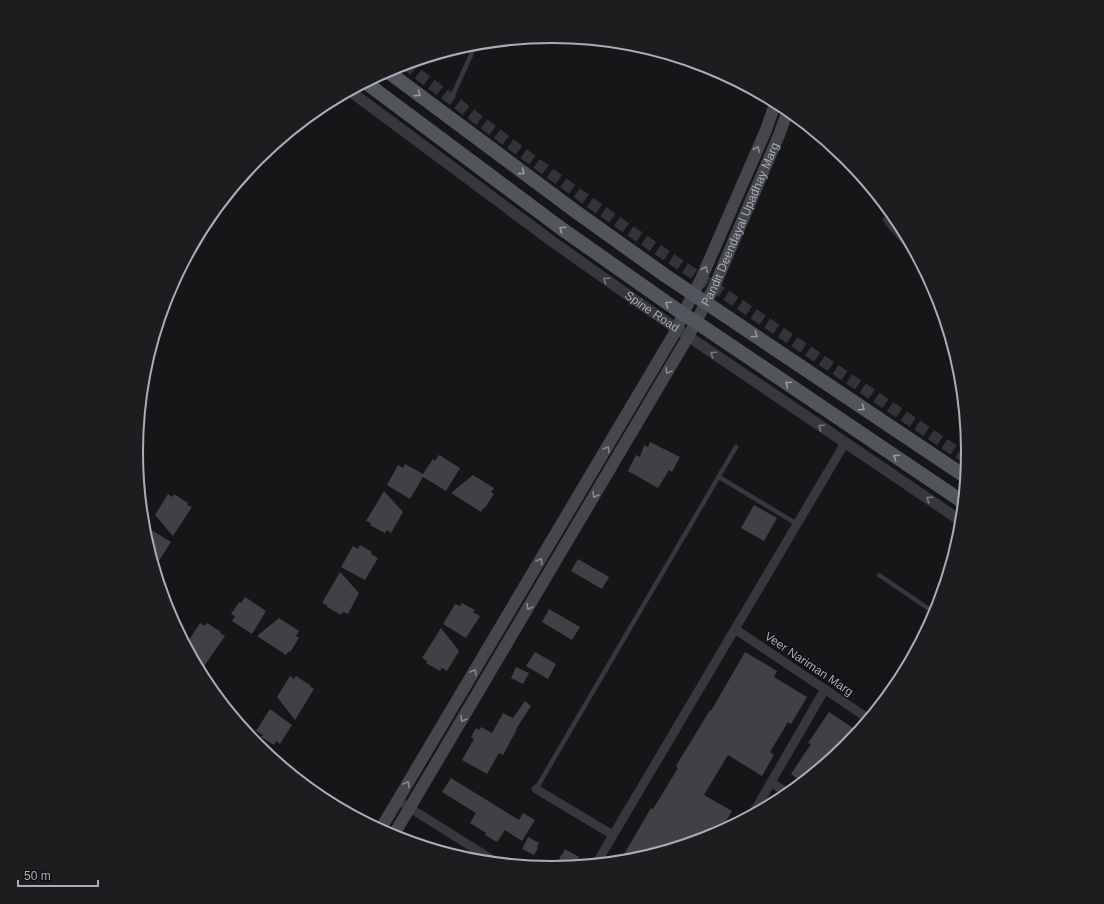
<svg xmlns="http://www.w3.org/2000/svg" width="1104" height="904" font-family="Arial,sans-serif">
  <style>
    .water { fill: #2c353c }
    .building { fill: #404145 }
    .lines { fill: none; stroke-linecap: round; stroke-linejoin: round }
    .tertiary-tunnel { stroke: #333438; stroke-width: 11; stroke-dasharray: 11 5.5; stroke-linecap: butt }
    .service { stroke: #37383d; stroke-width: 4.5 }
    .minor { stroke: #37383d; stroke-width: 9 }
    .tertiary { stroke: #37383d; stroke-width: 11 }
    .secondary { stroke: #45474d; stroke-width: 12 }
    .primary { stroke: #53555c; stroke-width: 14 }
    .oneway { stroke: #979ba6 }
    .oneway2 { stroke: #858993 }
    .oneway3 { stroke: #757881 }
    .labels { text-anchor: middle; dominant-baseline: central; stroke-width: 3; stroke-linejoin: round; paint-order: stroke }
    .street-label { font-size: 12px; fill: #a8adb8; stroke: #111113 }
    .rim { fill: none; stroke: #a8adb8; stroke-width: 2 }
  </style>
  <rect width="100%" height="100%" fill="#161618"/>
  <path class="water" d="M884 217H895L898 221 919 261 916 259 889 229 883 221Z"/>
  <path class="building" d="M650 442 680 457 672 472 669 470 658 488 628 471 636 455 640 457 644 445 648 447Z
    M439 455 460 468 446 491 423 477 410 499 387 485 398 465 403 468 405 464 423 474 433 459 435 461Z
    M473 475 494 488 491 492 494 494 485 508 484 507 481 512 451 493Z
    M384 491 403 512 391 533 387 530 385 533 370 525 371 523 366 521Z
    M168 494 172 497 174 494 188 503 187 505 192 507 173 536 155 515Z
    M754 505 777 518 764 541 741 528Z
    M148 528 171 542 158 562 151 558 144 533Z
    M360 545 372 552 371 554 378 558 365 580 341 567 353 546 358 549Z
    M578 559 609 577 602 589 571 571Z
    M340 572 359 593 348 614 343 612 341 615 327 607V605L322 603Z
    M245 597 266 611 252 634 232 621 235 616 231 614 239 602 241 603Z
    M462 603 475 610 473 612 480 616 466 638 443 624 455 604 460 606Z
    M549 609 580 627 572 640 542 622Z
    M279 618 299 631 296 636 299 638 290 652 289 651 286 655 257 636Z
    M200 623 205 626 207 623 221 632 220 633 225 636 200 672 188 650 190 646 187 643Z
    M441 628 459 651 447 671 442 668 440 671 426 663 427 661 422 658Z
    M535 652 556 664 548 679 526 666Z
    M745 652 777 671 774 677 807 697 791 724 788 722 770 752 774 755 762 776 728 755 704 795 732 811 719 832 711 836 633 860 620 861 651 808 653 809 678 768 676 766 710 710 711 711Z
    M516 667 529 673 523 684 511 678Z
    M290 676 294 679 296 676 310 685V686L314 689 295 720 277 697Z
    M525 701 531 706 516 729H517L503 755 499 753 487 774 462 760 474 739 471 737 476 728 479 730 481 727 492 733 503 713 513 718Z
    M270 709 292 725 280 744 276 741 274 745 261 737 263 735 256 731Z
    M829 712 856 730 844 748 802 782 791 774 811 744 808 743Z
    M451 778 519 820 523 813 535 820 522 841 505 830 497 842 485 835 486 833 470 823 476 813 442 792Z
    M528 837 539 843 537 847 538 848 534 855 522 849Z
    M565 849 579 857 574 866 554 868Z"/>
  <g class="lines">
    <path class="tertiary-tunnel" d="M405 64C506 141 607 218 714 287L967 459"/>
    <path class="service" d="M451 99 471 55 473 44
      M719 477 797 524
      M879 575 935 613
      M536 789 736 447"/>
    <path class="minor" d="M735 629 869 719
      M771 782 788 794
      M536 789 613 835
      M397 800 496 862
      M752 815 825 689
      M596 864 845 443"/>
    <path class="tertiary" id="s1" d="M350 91 553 242 645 307 961 521"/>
    <g class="secondary">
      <path d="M380 830 677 329 683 314 701 279 766 130 774 107 775 102"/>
      <path id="s2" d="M393 836 688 337 714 287 779 135 788 110"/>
    </g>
    <path class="primary" d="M387 71 575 211 666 276 966 477
      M365 82 562 229 683 314 696 322 963 502"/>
  </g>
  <defs><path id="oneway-chevron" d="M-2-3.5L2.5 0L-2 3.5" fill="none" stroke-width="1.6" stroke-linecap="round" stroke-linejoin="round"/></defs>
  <g class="oneway">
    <use href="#oneway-chevron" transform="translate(418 94) rotate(37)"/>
    <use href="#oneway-chevron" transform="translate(522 172) rotate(36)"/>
    <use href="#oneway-chevron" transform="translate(562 229) rotate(-144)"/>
    <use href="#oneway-chevron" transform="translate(668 304) rotate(-145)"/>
    <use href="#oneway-chevron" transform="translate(755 335) rotate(34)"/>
    <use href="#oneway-chevron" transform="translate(788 384) rotate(-146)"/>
    <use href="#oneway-chevron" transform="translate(862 408) rotate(34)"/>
    <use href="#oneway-chevron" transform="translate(896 457) rotate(-146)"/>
  </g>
  <g class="oneway2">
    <use href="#oneway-chevron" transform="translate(757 149) rotate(-67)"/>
    <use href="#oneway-chevron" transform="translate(705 269) rotate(-67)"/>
    <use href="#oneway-chevron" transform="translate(668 371) rotate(121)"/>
    <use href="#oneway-chevron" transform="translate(607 449) rotate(-59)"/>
    <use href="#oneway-chevron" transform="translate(595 495) rotate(121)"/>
    <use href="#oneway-chevron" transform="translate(540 561) rotate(-59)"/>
    <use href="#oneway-chevron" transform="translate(529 607) rotate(121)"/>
    <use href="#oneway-chevron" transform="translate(474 672) rotate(-59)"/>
    <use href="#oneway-chevron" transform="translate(463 719) rotate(121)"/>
    <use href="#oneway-chevron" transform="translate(407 784) rotate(-59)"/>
  </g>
  <g class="oneway3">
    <use href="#oneway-chevron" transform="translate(606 280) rotate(-145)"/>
    <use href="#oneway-chevron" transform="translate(713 354) rotate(-146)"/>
    <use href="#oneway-chevron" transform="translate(821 427) rotate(-146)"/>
    <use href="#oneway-chevron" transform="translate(929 499) rotate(-146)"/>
  </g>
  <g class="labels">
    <g class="street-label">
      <text stroke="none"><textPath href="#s2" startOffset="704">Pandit Deendayal Upadhay Marg</textPath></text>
      <text stroke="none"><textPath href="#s1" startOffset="374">Spine Road</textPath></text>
      <text transform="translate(809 664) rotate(34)">Veer Nariman Marg</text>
    </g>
  </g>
  <path d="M0 0H1104V904H0ZM143 452a409 409 0 1 1 818 0a409 409 0 1 1-818 0Z" fill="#1d1d20" fill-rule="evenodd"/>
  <path class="rim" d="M143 452a409 409 0 1 1 818 0a409 409 0 1 1-818 0Z"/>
  <path d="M18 880v6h80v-6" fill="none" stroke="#a8adb8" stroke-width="2"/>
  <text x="24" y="880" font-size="12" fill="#a8adb8" stroke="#111113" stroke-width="3" paint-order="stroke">50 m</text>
</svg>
